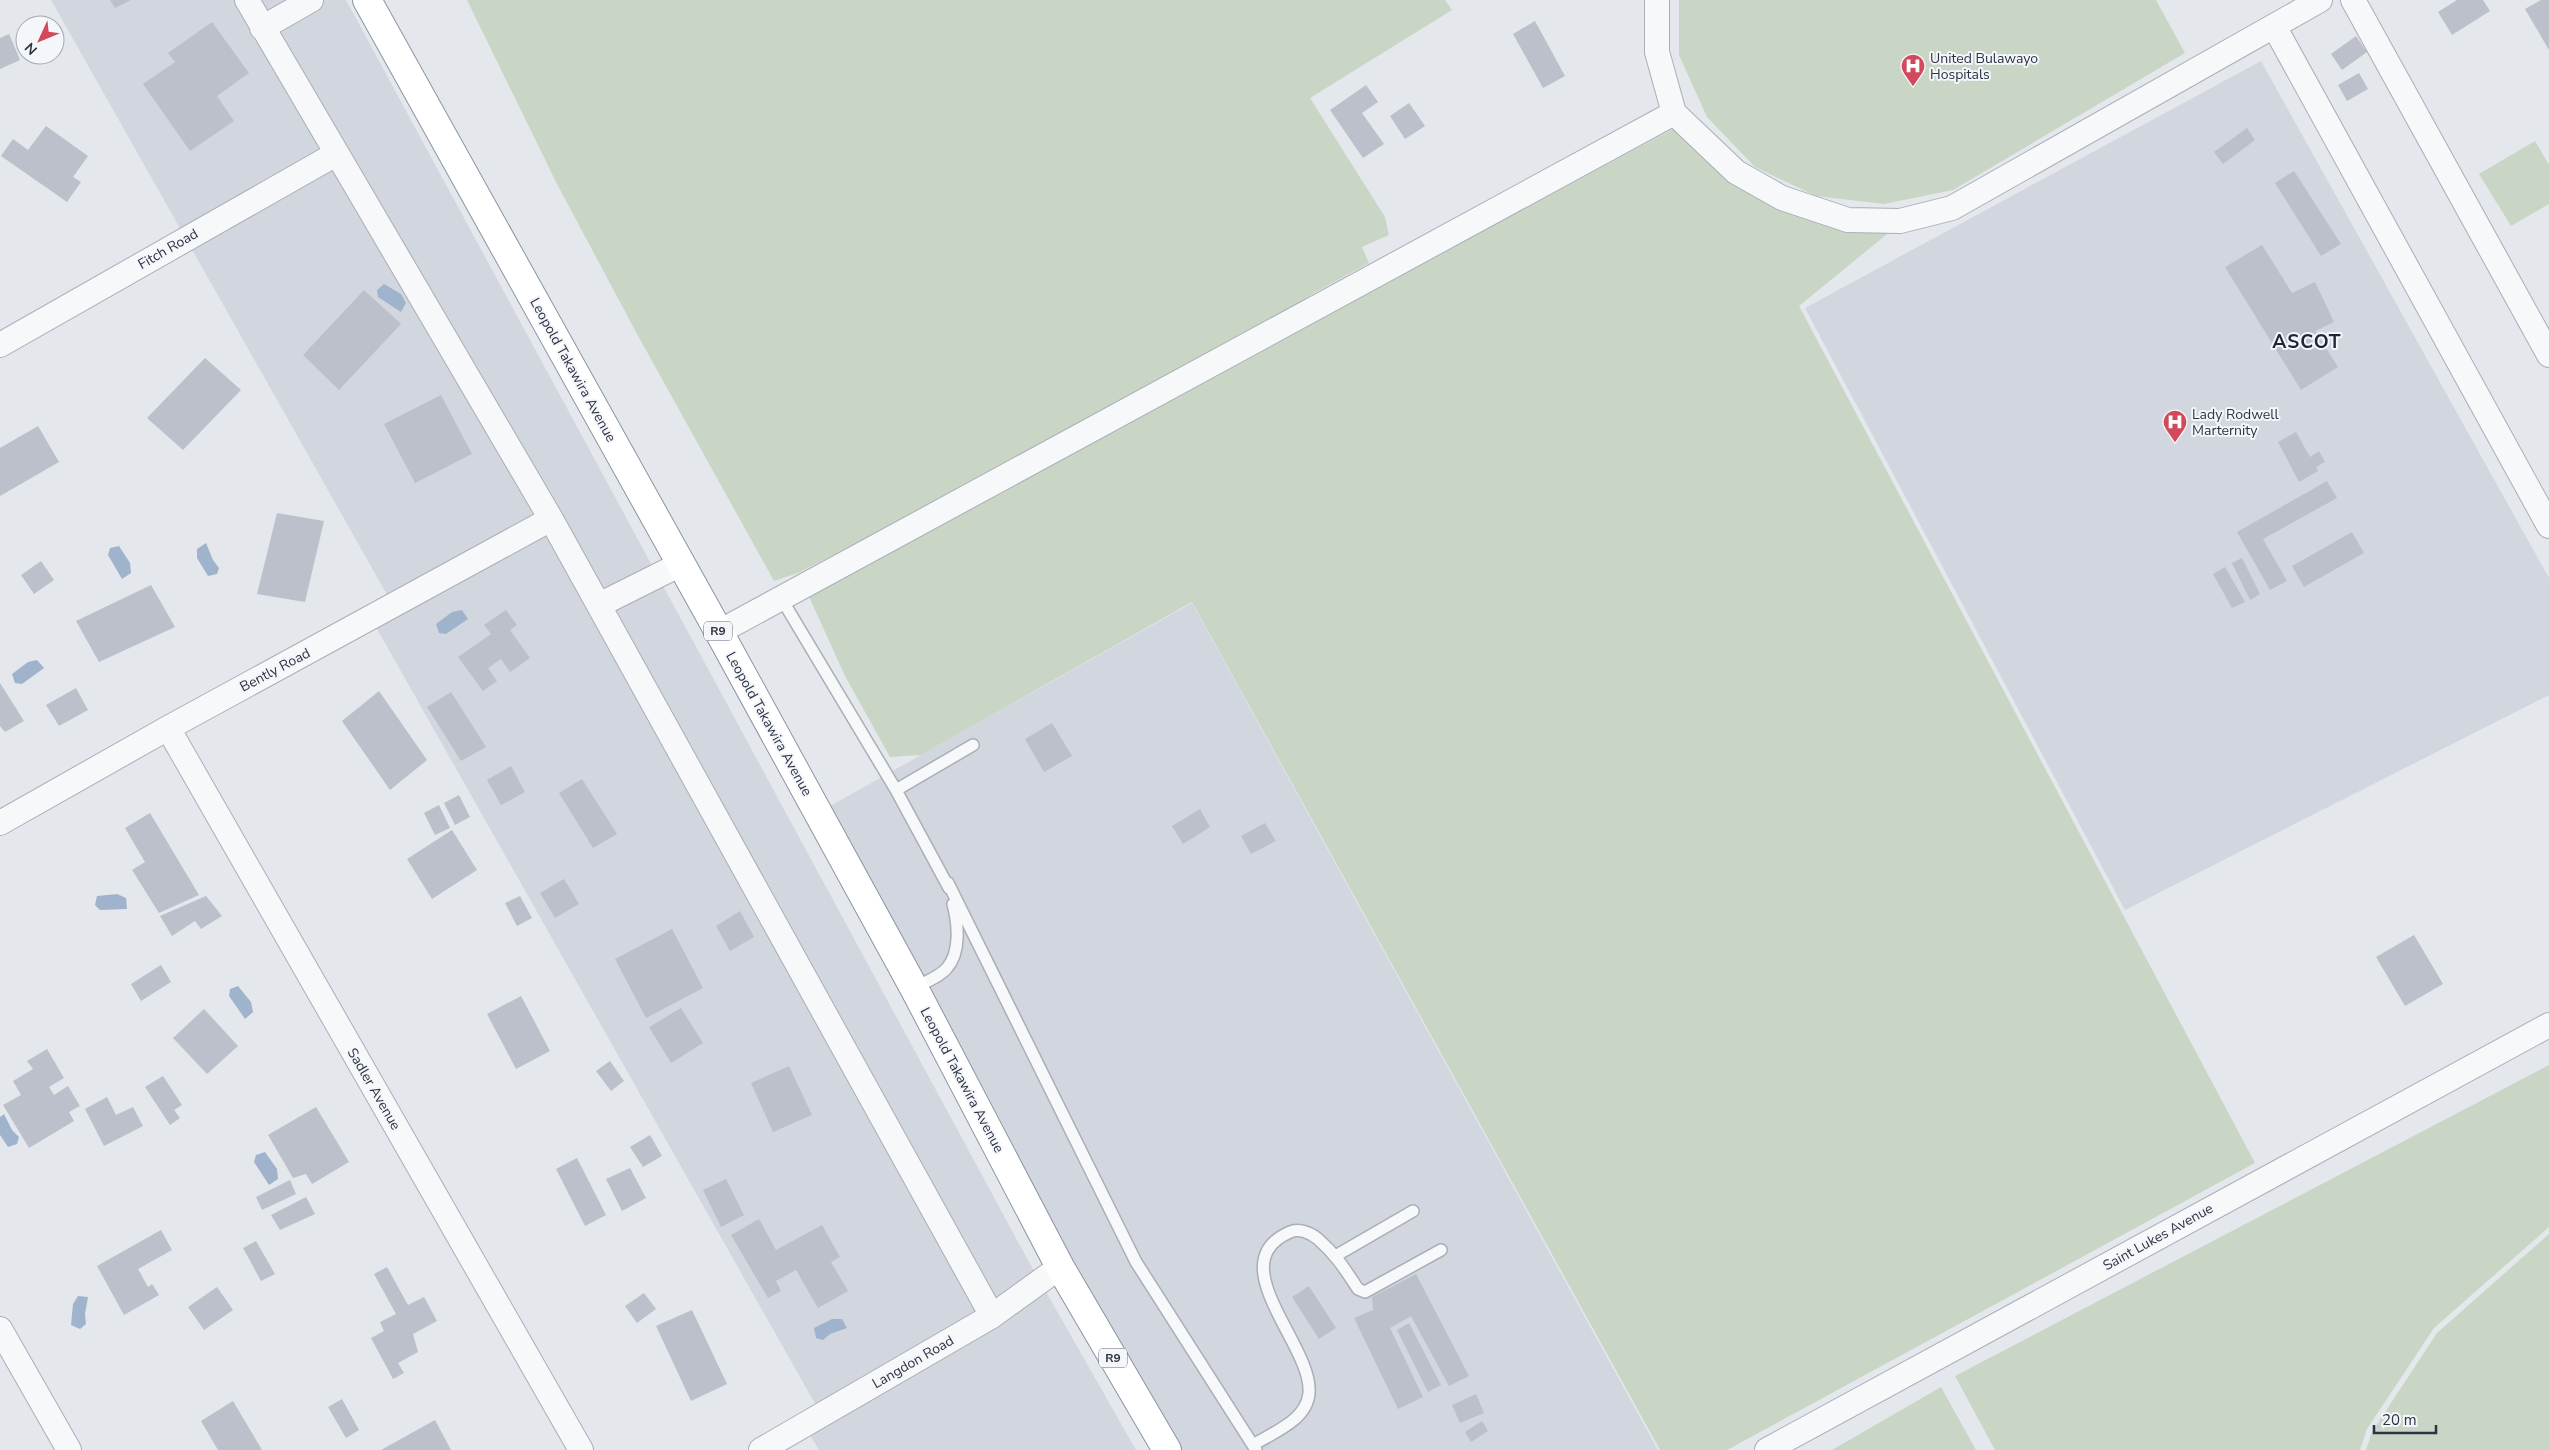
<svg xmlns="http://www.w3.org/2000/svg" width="2549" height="1450" font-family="'Nunito Sans',sans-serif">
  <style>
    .built { fill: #d2d6de }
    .green { fill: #c9d6c5 }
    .water { fill: #9fb4cc }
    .building { fill: #bbc0ca }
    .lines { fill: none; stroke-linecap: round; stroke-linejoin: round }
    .lane-casing { stroke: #a9aeb7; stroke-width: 14 }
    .street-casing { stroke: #a9aeb7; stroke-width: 26 }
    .highway-casing { stroke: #8b94a3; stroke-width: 30 }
    .lane { stroke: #f7f8fa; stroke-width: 11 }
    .street { stroke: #f7f8fa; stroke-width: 24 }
    .highway { stroke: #fff; stroke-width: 28 }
    .labels { text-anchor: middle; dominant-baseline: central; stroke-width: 4; stroke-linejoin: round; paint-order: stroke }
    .shield { fill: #f4f6f9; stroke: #676e7b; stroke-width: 1 }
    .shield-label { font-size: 12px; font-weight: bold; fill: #2b3445 }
    .poi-label { font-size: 14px; fill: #2b3445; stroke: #f4f6f9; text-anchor: start }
    .street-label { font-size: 14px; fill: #2b3445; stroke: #f4f6f9 }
    .district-label { font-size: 19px; font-weight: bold; letter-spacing: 1px; fill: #1d2536; stroke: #f4f6f9 }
  </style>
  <rect width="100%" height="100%" fill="#e4e7ec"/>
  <path class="built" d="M51 0H346L1029 1262 1136 1450H819L805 1427 822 1416 372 620 394 607Z
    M2261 61 2549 578V695L2125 910 1805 308Z
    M1192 603 1658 1450H1178L823 810Z"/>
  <path class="green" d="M467 0H1445L1452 10 1310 98 1385 217 1389 235 1362 247 1369 263 1312 294 1244 339 925 508 798 573 774 581 636 332 557 184Z
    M1679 0H2156L2185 53 1953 190 1884 204 1816 196 1755 167 1707 117 1679 55Z
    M1679 126 1731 176 1897 226 1799 306 2255 1163 1727 1450H1660L1192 602 921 755 890 757 845 676 806 590Z
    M2535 141 2549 165V204L2511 226 2479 174Z
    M2549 1065V1227L2434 1328 2367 1429 2360 1450H1995L1955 1376Z
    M2549 1234V1450H2366L2372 1432 2437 1333Z
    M1941 1387 1976 1450H1832Z"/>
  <path class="water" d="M384 284 401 294 406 303 401 312 378 297 377 290Z
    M206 543 213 560 219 568 217 574 208 576 197 558V549Z
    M119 546 130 563 131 573 122 579 108 555 110 548Z
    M462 610 468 619 446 634 439 633 436 624 452 612Z
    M37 660 44 668 22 684 15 683 12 674 28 662Z
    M117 894 126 898 127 909 100 910 95 905 97 896Z
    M238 986 251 1002 253 1012 245 1019 229 996 230 989Z
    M4 1114 12 1130 19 1137 17 1144 8 1147 0 1135V1117Z
    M265 1152 277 1169 278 1179 269 1185 254 1162 256 1155Z
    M78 1296 88 1297 85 1314 86 1324 80 1329 71 1325 73 1304Z
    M832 1319H842L847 1328 830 1334 823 1340 816 1338 814 1328Z"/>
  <path class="building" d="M110 0H131L115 8Z
    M2457 0H2483L2490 11 2452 35 2438 12Z
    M2541 0H2549V50L2525 9Z
    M1535 21 1565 76 1543 88 1513 34Z
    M212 22 249 73 217 96 234 121 190 151 143 84 175 62 168 53Z
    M9 34 20 60 0 69V38Z
    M2356 36 2367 52 2342 70 2331 54Z
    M2359 73 2368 89 2347 101 2338 85Z
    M1366 85 1378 102 1362 113 1384 144 1363 158 1330 110Z
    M1409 103 1425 126 1405 139 1390 116Z
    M46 126 88 156 73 177 81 182 67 202 1 156 13 139 28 150Z
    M2247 128 2255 140 2223 164 2214 152Z
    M2294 171 2341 244 2321 256 2275 183Z
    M2262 245 2292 293 2315 282 2334 322 2315 331 2338 367 2301 390 2225 267Z
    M364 290 401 324 339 390 303 355Z
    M205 358 241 390 183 450 147 418Z
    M441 395 472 454 415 483 384 424Z
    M38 426 59 462 0 496V448Z
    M2296 432 2310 457 2319 451 2325 462 2316 467 2318 471 2299 482 2278 442Z
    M2327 481 2337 498 2263 539 2287 581 2270 590 2237 532Z
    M277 513 324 521 305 602 257 594Z
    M2352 532 2364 553 2304 587 2292 566Z
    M2242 558 2260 594 2250 600 2232 563Z
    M41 561 54 580 34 594 21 575Z
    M2225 567 2245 602 2232 608 2213 574Z
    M151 585 175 627 99 662 76 621Z
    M506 610 517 625 510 630 530 658 510 672 501 659 488 668 497 681 483 691 458 657 491 634 484 625Z
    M0 683 24 721 5 732 0 726Z
    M76 688 88 710 59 726 46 705Z
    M379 691 427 760 390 790 342 721Z
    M451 692 486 747 461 761 427 707Z
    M1052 723 1072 756 1044 772 1025 739Z
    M511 766 525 792 501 805 487 780Z
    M582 779 617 834 593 848 559 793Z
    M459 795 470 817 455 825 444 803Z
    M439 805 450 828 435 835 424 813Z
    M1200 809 1210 827 1183 844 1172 826Z
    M150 813 199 895 159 913 132 870 145 862 125 828Z
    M1265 823 1276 841 1251 854 1241 836Z
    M452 830 477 870 432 899 407 859Z
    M564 879 579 904 555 918 540 893Z
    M206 896 222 916 201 929 195 921 172 936 160 916Z
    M520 896 532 918 517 926 505 903Z
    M740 911 754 937 730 951 716 926Z
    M672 929 703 988 646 1018 615 959Z
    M2414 935 2443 984 2405 1006 2376 957Z
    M161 965 171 982 141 1001 131 984Z
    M521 996 550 1051 516 1069 487 1014Z
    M681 1008 703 1043 671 1063 649 1027Z
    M204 1009 238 1046 207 1074 173 1038Z
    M47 1049 64 1078 49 1087 54 1095 68 1086 80 1106 69 1112 74 1121 29 1148 3 1105 21 1095 13 1081 33 1069 27 1061Z
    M610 1061 624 1081 611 1091 596 1071Z
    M789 1066 812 1115 773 1132 751 1083Z
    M163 1076 182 1105 174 1110 180 1118 170 1125 145 1087Z
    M107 1097 116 1115 133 1107 143 1126 104 1146 85 1109Z
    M316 1107 349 1162 312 1184 306 1174 293 1178 268 1135Z
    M650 1135 662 1156 643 1167 630 1147Z
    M577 1158 606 1215 585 1226 556 1169Z
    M630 1168 646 1198 622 1211 606 1179Z
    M726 1179 744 1215 721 1227 703 1190Z
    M290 1180 296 1194 262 1210 256 1197Z
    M306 1197 315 1214 280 1230 271 1215Z
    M759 1219 776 1250 822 1225 840 1257 831 1262 848 1291 818 1308 796 1270 776 1281 781 1291 768 1298 731 1235Z
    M161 1230 172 1250 138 1269 148 1287 152 1284 159 1295 124 1315 97 1266Z
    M256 1241 275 1274 261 1281 243 1248Z
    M387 1267 408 1305 424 1297 437 1321 413 1334 418 1352 398 1363 404 1373 393 1379 371 1338 384 1331 380 1322 396 1314 374 1274Z
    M1416 1274 1469 1376 1449 1386 1411 1316 1390 1328 1423 1397 1398 1409 1354 1318 1373 1310 1372 1297Z
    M1309 1286 1336 1328 1319 1339 1292 1297Z
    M217 1287 233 1310 204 1330 188 1307Z
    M644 1293 656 1309 637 1323 625 1306Z
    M692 1310 727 1384 691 1401 656 1326Z
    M1409 1323 1441 1385 1428 1392 1397 1330Z
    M1476 1394 1484 1413 1460 1423 1452 1405Z
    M342 1399 359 1430 346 1438 328 1407Z
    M233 1401 262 1450H218L201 1421Z
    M435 1420 451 1450H381Z
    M1482 1421 1488 1431 1471 1442 1465 1432Z"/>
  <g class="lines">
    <defs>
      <path id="lane" d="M781 598 896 790 949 888
        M896 790 973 745
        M948 883 1136 1262 1256 1450
        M914 988C923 983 940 977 947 968 961 952 958 923 953 904
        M1337 1255 1413 1211
        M1253 1445C1274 1432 1307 1420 1309 1393 1313 1345 1219 1263 1290 1232 1299 1228 1311 1233 1318 1239 1337 1256 1344 1268 1358 1289L1365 1292 1441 1250"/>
      <path id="street" d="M247 0 551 519 992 1316
        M1657 0V52L1674 113 1736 172 1782 198 1848 220 1900 221 1952 208 2320 0
        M2353 0 2549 355
        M2274 26 2549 526
        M262 28 311 0
        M0 345 336 154
        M599 605 681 564
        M719 632 1674 113
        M168 728 581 1450
        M0 823 168 728 551 519
        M0 1329 69 1450
        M761 1450 992 1316 1060 1267
        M1767 1450 2549 1025"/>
      <path id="highway" d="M367 0 719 632 914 988 1060 1267 1167 1450"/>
    </defs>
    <use href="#lane" class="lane-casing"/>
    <use href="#street" class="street-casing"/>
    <use href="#highway" class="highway-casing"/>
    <use href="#lane" class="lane"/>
    <use href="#street" class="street"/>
    <use href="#highway" class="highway"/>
  </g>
  <defs>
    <symbol id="hospital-pin" viewBox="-11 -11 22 30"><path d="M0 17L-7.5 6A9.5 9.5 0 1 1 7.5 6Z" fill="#d1495b" stroke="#f4f6f9"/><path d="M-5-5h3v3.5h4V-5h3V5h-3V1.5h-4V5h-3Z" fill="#fff"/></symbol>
  </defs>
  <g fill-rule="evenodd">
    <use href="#hospital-pin" x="1899" y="52" width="28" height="38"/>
    <use href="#hospital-pin" x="2161" y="408" width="28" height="38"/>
  </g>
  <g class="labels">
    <g class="shield">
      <rect x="704" y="621.5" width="28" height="19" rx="4"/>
      <rect x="1099" y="1348.5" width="28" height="19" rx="4"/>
    </g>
    <g class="shield-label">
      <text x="718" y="631">R9</text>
      <text x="1113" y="1358">R9</text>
    </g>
    <g class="poi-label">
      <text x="1930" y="58">United Bulawayo<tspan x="1930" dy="16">Hospitals</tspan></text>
      <text x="2192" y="414">Lady Rodwell<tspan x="2192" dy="16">Marternity</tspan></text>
    </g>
    <g class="street-label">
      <text transform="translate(168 249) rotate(-30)">Fitch Road</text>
      <text transform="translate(573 370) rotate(61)">Leopold Takawira Avenue</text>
      <text transform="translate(275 670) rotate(-28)">Bently Road</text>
      <text transform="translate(769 724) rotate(61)">Leopold Takawira Avenue</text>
      <text transform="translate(962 1080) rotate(62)">Leopold Takawira Avenue</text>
      <text transform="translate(374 1089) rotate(60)">Sadler Avenue</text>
      <text transform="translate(2158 1237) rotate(-29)">Saint Lukes Avenue</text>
      <text transform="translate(913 1362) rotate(-30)">Langdon Road</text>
    </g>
    <g class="district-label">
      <text x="2307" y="342">ASCOT</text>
    </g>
  </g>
  <g transform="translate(40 40) rotate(226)"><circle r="24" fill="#f4f6f9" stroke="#a4a8b1"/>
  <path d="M0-4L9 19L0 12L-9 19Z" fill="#d1495b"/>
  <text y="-8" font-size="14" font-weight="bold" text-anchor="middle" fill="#2b3445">N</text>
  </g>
  <path d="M2374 1425v8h62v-8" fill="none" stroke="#2b3445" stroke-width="2.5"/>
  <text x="2382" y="1425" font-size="15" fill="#2b3445" stroke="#f4f6f9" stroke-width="4" paint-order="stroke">20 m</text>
</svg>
